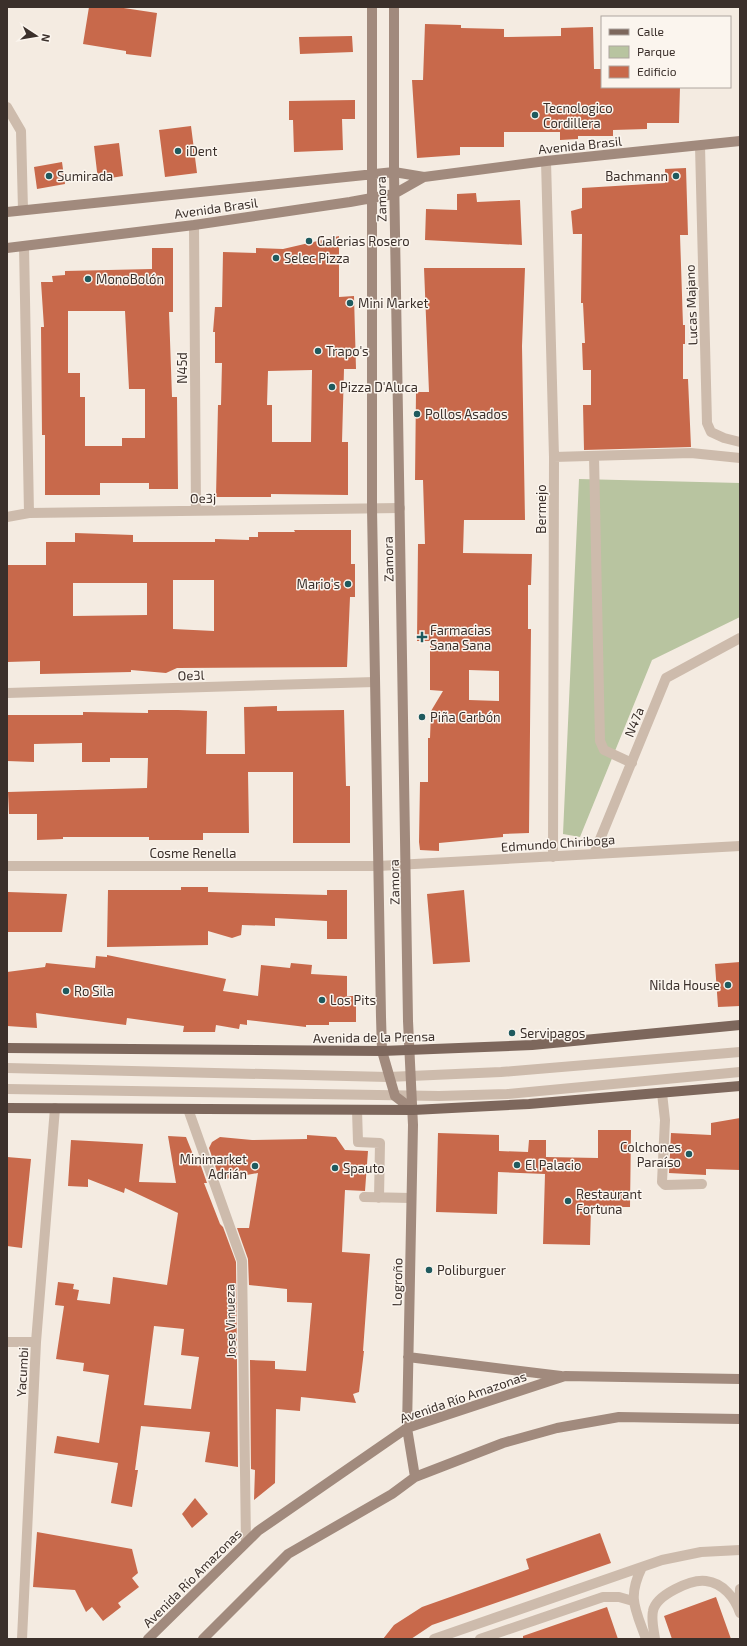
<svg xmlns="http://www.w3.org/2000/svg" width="747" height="1646" font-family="'Exo 2',sans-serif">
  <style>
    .green { fill: #b8c4a0 }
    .building { fill: #c8694b; fill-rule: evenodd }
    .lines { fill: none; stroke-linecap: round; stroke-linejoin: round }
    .lane { stroke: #cdbbac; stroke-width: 10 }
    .street { stroke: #cdbbac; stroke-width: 10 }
    .secondary { stroke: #a18a7d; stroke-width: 10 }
    .primary { stroke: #7d675c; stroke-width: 10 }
    .poi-dot { fill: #1f5a5e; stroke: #fbf5ee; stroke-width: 1.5 }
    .labels { text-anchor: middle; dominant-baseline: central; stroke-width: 3; stroke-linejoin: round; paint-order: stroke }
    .poi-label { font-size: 13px; fill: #3b302b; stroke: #fbf5ee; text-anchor: start }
    .street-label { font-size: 13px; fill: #3b302b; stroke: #fbf5ee }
  </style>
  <rect width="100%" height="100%" fill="#f4ebe1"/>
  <path class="green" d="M579 479 740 483V617L652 660 580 837 563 834Z"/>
  <path class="building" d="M89 7H117L157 13 151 57 126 54V51L83 44Z
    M425 24 461 25V28L504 29V37L561 36V28L593 27 594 69H602V87H680L679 123H647V129L613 130V136H578V139L560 140V132H504V147H460V155L417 158 412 80H423Z
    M352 36 353 52 300 54 299 37Z
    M355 100V119H342L343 150 294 152 293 120H289V101Z
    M191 126 197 173 165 177 159 130Z
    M119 143 123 176 98 180 94 146Z
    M62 162 65 184 37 189 34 167Z
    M686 168 688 235H680L683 325H685V344H683V379H688L691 447 584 450 583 405H591V370H583L582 343H585L583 303H581L582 234H573L571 211 582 208V188L665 183V169Z
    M476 193 477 202 520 200 522 245 425 240 426 209 457 210V194Z
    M339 236V297L354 296 356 369H344L342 442H348V495L271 494V497H216L218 405H221L222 363H215V332H213L215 307H222L223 252 256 253V248L283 249ZM312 370 311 442H272V405H267L268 371Z
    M152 248H173V312H169L172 397H177L178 489H149V483H100V495H45V435H42L41 327H44L41 282H53L52 276 65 275V271L152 269ZM68 311H125L129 389H145V438H122V446H85V397H80V373H68Z
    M424 268H525L522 346 525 520H464L463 553 532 554 531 585H528V629H531L529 833 503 834V837L439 843V851L420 850 419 842 420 782H428V738H430L431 711 443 691 430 690V641H417L418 544H425L423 480H415L416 392H429ZM469 670 499 671V701L469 700Z
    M294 530H351V564H355V597H350L347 667 177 668 166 673 131 670V672L40 674V661L7 662V565H46V542H75V533L133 535V542H215V539L249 540V537H258V532H295ZM173 580H214V631L173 629ZM73 583H147V615L73 616Z
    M277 706V711L344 710 346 786H350V843H293V772H248L249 833H203V840H149V837H63V839L37 840V814H9L8 792 147 788 148 758H110V762H82V743L34 744V762L7 761V715H83V712L148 713V710H178L207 711 206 754H245L244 707Z
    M181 887H208V892L327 895V890H347V939H327V921L275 918V926L242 925 241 935 232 938 208 931V945L107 947 108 890H181Z
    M464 890 470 962 433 964 427 894Z
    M8 892 67 894 62 932H7Z
    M107 955 226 979 223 991 258 996 261 965 290 968 291 963 312 965 311 974 347 976V996H356V1022H329V1025H306V1027L247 1020V1025L240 1024 239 1029 216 1025 215 1032H183L184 1026 127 1018 126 1025 36 1013 37 1028 7 1026V972L45 967 46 963 95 968 96 956 107 957Z
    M740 962V1006L718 1007 715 964Z
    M740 1118V1170L706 1169V1175L669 1173 671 1133 711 1135V1123Z
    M598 1130H631L630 1207H591L590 1245 543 1244 545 1174 498 1172 497 1214 436 1212 438 1133 499 1135V1151L528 1152 529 1140H546V1157L598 1158Z
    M307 1135 336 1137 345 1150 368 1151 365 1191 345 1190 342 1252 370 1254 363 1351H364L359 1392 353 1394 356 1403 301 1397 300 1411 276 1409 275 1483 254 1500 255 1470 251 1469 250 1360 275 1361V1369L306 1371 312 1303 287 1302V1289L249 1285 248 1259 237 1228H249L258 1173 220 1180 209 1148 212 1142 220 1137 252 1140 307 1139Z
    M168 1136 186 1137 198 1167 200 1163 207 1183H204L220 1224 223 1227 236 1262 238 1467 205 1462 210 1432 141 1426 135 1470H138L132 1507 111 1503 118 1463 54 1453 57 1436 99 1443 109 1375 83 1371 84 1363 56 1359 64 1306 55 1305 58 1282 74 1284 73 1289 79 1290 77 1300 110 1304 113 1277 167 1285 178 1213 125 1188 124 1193 88 1179V1187L68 1186 71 1140 143 1144 139 1182 176 1183ZM154 1326 184 1329 181 1355 199 1357 191 1409 144 1405Z
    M7 1157 31 1159 22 1248 7 1246Z
    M195 1498 208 1514 192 1528 182 1514Z
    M37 1532 132 1549 138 1573 132 1578 139 1587 118 1603 121 1607 103 1621 92 1607 86 1612 75 1590 33 1587Z
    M600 1533 611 1563 432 1625 411 1639H383L394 1625 422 1607 529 1569 526 1559Z
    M716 1597 731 1639H672L664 1616Z
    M607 1607 618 1639H523V1636Z"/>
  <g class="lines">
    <path class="lane" d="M7 1068 388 1077 501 1072 740 1052
      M7 1089 439 1096 507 1094 740 1072
      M662 1093 665 1120 662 1182 665 1185 702 1184
      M357 1110 358 1142 380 1143 379 1198
      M364 1197 411 1198
      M642 1567C627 1598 635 1608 646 1639
      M739 1610 740 1589
      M434 1639 662 1560 701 1552 740 1550
      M480 1639 603 1597H619L633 1601
      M655 1639C654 1631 651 1620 653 1611 656 1595 691 1579 706 1581 723 1583 735 1598 740 1613"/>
    <path class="street" d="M7 107 21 131 23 210
      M700 146 707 423 711 432 724 438 740 442
      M546 161 554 457 553 857
      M194 225 196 511
      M24 246 29 513
      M594 456 600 741 604 750 632 763
      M554 457 691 453 740 458
      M7 517 29 513 400 508
      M7 693 375 682
      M594 854 666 678 740 638
      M7 866H378L740 846
      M188 1109 242 1261 246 1542
      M7 1342H36
      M22 1639 36 1342 55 1108"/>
    <path class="secondary" d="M372 7V509L381 1017 382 1051 395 1096 413 1110
      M394 7V172L408 1021 413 1125 407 1428 415 1477
      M7 212 394 172 424 177 546 161 740 141
      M7 248 194 225 350 202 394 194 424 177
      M408 1357 561 1376
      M148 1639 258 1531 407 1428 565 1376 740 1379
      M203 1639 288 1554 392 1494 415 1477 503 1443 557 1428 619 1417 740 1419"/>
    <path class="primary" d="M7 1048 382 1051 532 1045 740 1025
      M7 1108 413 1110 529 1104 740 1086"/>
  </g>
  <g class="poi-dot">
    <circle cx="535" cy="115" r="4"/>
    <circle cx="178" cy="151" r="4"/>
    <circle cx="49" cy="176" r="4"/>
    <circle cx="676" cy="176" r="4"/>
    <circle cx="309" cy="241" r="4"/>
    <circle cx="276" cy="258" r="4"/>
    <circle cx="88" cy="279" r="4"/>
    <circle cx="350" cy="303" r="4"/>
    <circle cx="318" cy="351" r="4"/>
    <circle cx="332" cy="387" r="4"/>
    <circle cx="417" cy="414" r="4"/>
    <circle cx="348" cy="584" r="4"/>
    <path d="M420 631h4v4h4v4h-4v4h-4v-4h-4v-4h4z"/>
    <circle cx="422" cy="717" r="4"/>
    <circle cx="728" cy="985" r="4"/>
    <circle cx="66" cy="991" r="4"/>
    <circle cx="322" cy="1000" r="4"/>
    <circle cx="512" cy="1033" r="4"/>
    <circle cx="689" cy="1154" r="4"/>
    <circle cx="517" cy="1165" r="4"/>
    <circle cx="255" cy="1166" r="4"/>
    <circle cx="335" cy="1168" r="4"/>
    <circle cx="568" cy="1201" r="4"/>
    <circle cx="429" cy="1270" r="4"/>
  </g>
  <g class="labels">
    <g class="poi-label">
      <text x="543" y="108">Tecnologico<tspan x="543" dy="15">Cordillera</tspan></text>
      <text x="186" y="151">iDent</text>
      <text x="57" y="176">Sumirada</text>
      <text x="668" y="176" text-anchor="end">Bachmann</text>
      <text x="317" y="241">Galerias Rosero</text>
      <text x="284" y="258">Selec Pizza</text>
      <text x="96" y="279">MonoBolón</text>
      <text x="358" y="303">Mini Market</text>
      <text x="326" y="351">Trapo's</text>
      <text x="340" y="387">Pizza D'Aluca</text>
      <text x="425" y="414">Pollos Asados</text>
      <text x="340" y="584" text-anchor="end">Mario's</text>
      <text x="430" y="630">Farmacias<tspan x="430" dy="15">Sana Sana</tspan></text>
      <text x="430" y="717">Piña Carbón</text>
      <text x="720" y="985" text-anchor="end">Nilda House</text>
      <text x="74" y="991">Ro Sila</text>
      <text x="330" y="1000">Los Pits</text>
      <text x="520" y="1033">Servipagos</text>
      <text x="681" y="1147" text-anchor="end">Colchones<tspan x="681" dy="15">Paraíso</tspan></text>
      <text x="247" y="1159" text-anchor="end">Minimarket<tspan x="247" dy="15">Adrián</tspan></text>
      <text x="525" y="1165">El Palacio</text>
      <text x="343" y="1168">Spauto</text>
      <text x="576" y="1194">Restaurant<tspan x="576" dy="15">Fortuna</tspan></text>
      <text x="437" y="1270">Poliburguer</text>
    </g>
    <g class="street-label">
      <text transform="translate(580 145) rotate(-6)">Avenida Brasil</text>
      <text transform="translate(381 199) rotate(-91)">Zamora</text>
      <text transform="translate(216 208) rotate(-8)">Avenida Brasil</text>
      <text transform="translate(691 305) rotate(-92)">Lucas Majano</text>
      <text transform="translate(182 368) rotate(-90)">N45d</text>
      <text transform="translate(203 498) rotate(-1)">Oe3j</text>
      <text transform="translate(541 509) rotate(-90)">Bermejo</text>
      <text transform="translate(388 559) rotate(-91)">Zamora</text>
      <text transform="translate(191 675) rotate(-2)">Oe3l</text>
      <text transform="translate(634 722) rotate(-68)">N47a</text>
      <text transform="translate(558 843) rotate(-4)">Edmundo Chiriboga</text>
      <text x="193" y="853">Cosme Renella</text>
      <text transform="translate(394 882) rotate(-91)">Zamora</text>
      <text transform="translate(374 1037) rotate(-1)">Avenida de la Prensa</text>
      <text transform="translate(397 1282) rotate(-89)">Logroño</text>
      <text transform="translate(230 1321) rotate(-91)">Jose Vinueza</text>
      <text transform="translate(22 1372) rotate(-87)">Yacumbi</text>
      <text transform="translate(463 1397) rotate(-19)">Avenida Río Amazonas</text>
      <text transform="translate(192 1578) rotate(-45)">Avenida Río Amazonas</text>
    </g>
  </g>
  <rect width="747" height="1646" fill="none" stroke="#3b302b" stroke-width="16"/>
  <rect x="601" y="16" width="130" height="72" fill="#fbf5ee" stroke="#aea6a0"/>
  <rect x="609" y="29" width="20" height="6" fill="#7d675c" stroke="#aea6a0"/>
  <text x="637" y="36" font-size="12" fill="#3b302b">Calle</text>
  <rect x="609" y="46" width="20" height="12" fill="#b8c4a0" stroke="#aea6a0"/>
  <text x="637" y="56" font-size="12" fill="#3b302b">Parque</text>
  <rect x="609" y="66" width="20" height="12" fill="#c8694b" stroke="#aea6a0"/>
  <text x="637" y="76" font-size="12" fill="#3b302b">Edificio</text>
  <g transform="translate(36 36) rotate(102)" stroke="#fbf5ee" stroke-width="3" paint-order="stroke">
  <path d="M0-3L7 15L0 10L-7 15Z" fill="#3b302b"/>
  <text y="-6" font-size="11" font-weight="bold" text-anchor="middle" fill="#3b302b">N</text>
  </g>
</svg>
